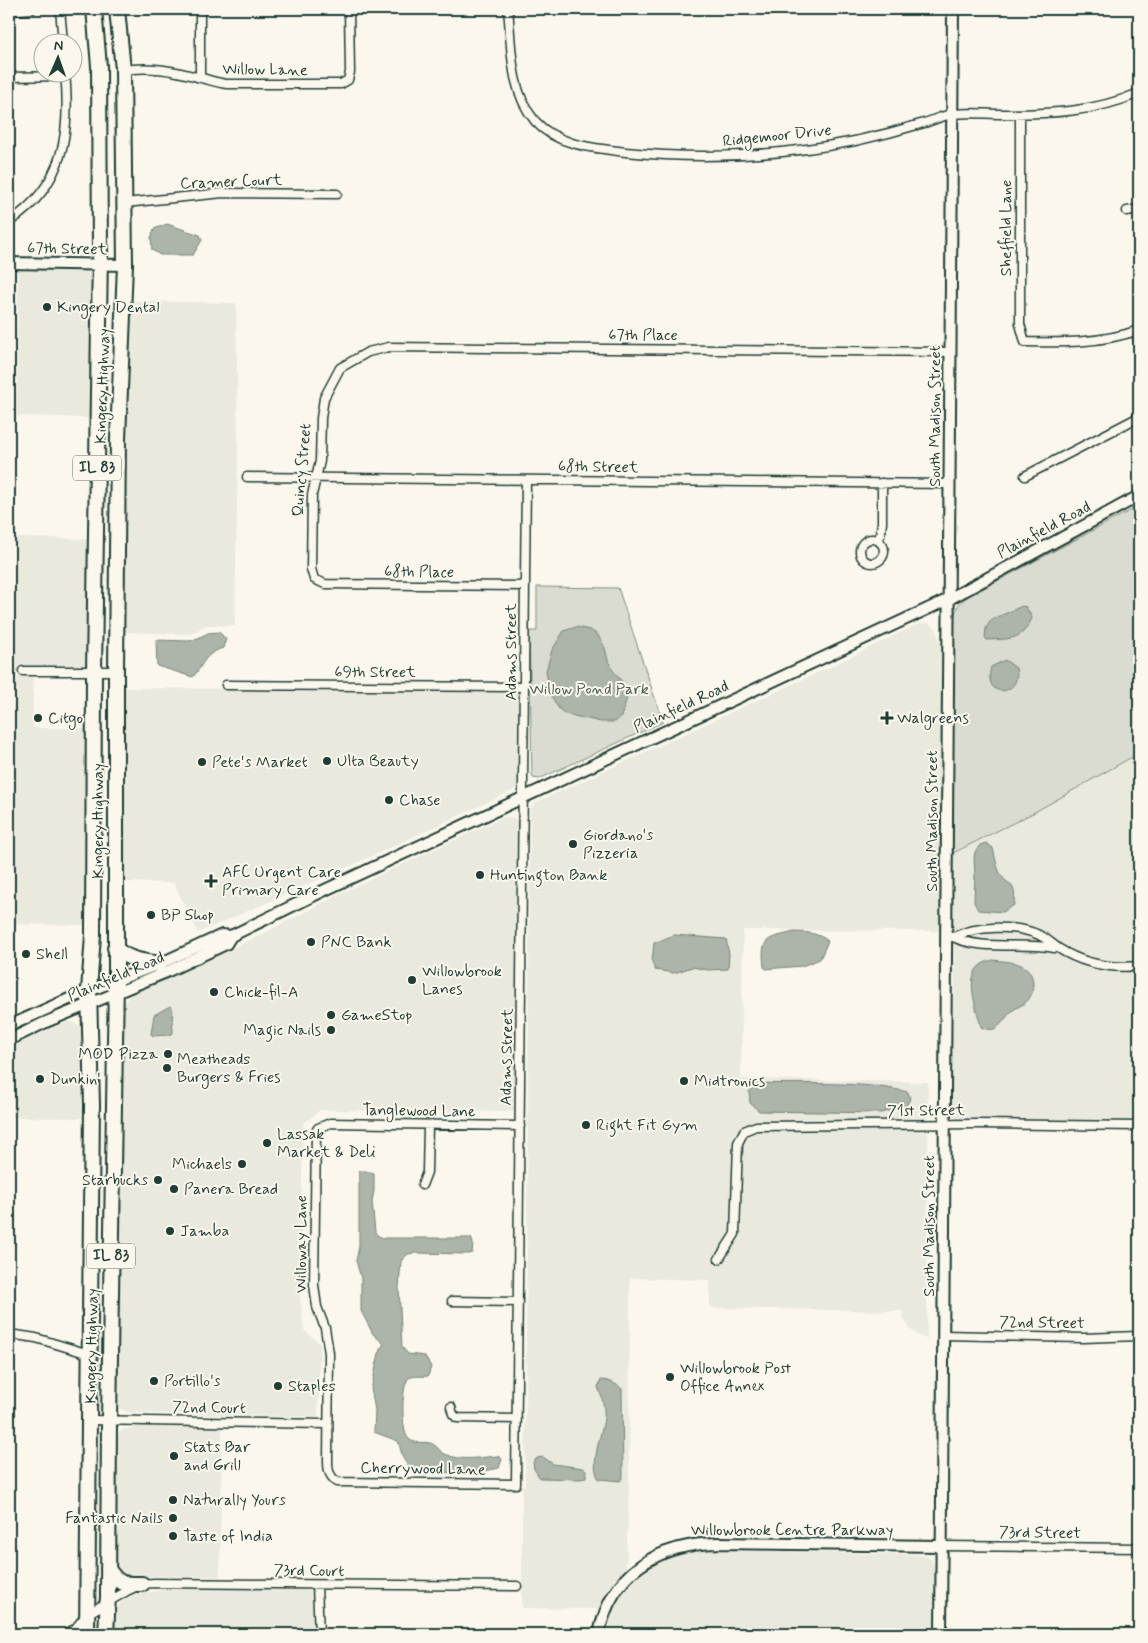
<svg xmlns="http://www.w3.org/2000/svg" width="1148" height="1643" font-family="Mynerve,sans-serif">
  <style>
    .built { fill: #eae9de }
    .green { fill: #dbdcd1; stroke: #7d8c82 }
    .water { fill: #adb4aa; stroke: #74847b }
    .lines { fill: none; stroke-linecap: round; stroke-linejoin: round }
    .street-casing { stroke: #1f3d34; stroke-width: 11 }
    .secondary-casing { stroke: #1f3d34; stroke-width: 14 }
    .highway-casing { stroke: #1f3d34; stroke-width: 18 }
    .street { stroke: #fbf7ec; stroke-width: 8 }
    .secondary { stroke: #fbf7ec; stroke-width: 10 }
    .highway { stroke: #fbf7ec; stroke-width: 14 }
    .poi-dot { fill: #1f3d34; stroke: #fbf7ec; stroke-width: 2 }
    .labels { text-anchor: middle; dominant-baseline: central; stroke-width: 4; stroke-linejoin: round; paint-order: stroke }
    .shield { fill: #fbf7ec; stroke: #61756b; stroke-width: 1 }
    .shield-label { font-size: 15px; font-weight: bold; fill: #1f3d34 }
    .street-label { font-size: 16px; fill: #1f3d34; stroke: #fbf7ec }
    .poi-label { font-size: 16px; fill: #1f3d34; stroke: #fbf7ec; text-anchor: start }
    .park-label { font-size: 16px; fill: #455d53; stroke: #fbf7ec }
  </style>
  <rect width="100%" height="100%" fill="#fbf7ec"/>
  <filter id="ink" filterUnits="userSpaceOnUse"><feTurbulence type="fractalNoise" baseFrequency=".02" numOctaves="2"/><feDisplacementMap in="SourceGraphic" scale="10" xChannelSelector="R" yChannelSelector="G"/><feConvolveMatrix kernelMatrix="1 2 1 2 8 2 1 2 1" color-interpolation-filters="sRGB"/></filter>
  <g filter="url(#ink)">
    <path class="built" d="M18 268 76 269 87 270 91 275 90 418 17 416Z
      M129 301 236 303 238 442 235 626 206 625 191 634 123 632 126 372Z
      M16 538 89 539 88 655 87 661 83 666H14Z
      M928 623 936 628 942 649 940 931 743 930 741 1079 928 1082 927 1339 919 1336 910 1329 904 1319 902 1311 710 1308V1280L630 1278 629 1488 626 1569 614 1583 599 1609 522 1608V1486H525L530 809 535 803 836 664 918 624Z
      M17 677H33V728H87L84 925 12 924 14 846 9 844V706L16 705Z
      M122 688 512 691 518 693 520 698V783L519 787 514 790 370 857 198 933 174 883 120 882Z
      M1139 753V1122L957 1119 951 1114V1063L955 966 952 911 953 853 1033 813Z
      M504 817H511L515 818 517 823 515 1112 320 1110 303 1124 300 1296 304 1330 320 1344 318 1417 139 1413 128 1412 121 1409 117 1403 116 1397 122 1008 124 1004 128 997 135 993 254 938 352 888Z
      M67 1022H72L80 1026 83 1031 82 1118 9 1117V1047Z
      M144 1425 222 1426 220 1577 151 1576 125 1582 115 1573 116 1441 119 1433 123 1430Z
      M696 1550 924 1555 932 1560 934 1568V1634H605L610 1616 618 1599 641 1572 657 1562 676 1554Z
      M275 1586 301 1587 308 1589 312 1593 314 1600 315 1634H114V1610L123 1601 136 1594 162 1590Z"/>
    <path class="green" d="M1139 506V753L1033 813 953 853 954 619C956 607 959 602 969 596Z
      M537 587 618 588 663 722 539 779 533 778 532 775 529 631H537Z"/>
    <path class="water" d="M167 224 200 235 202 240 193 255H160L152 250 151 238 154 229Z
      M1022 606 1026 607 1032 618C1023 641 1008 639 987 640L985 637 986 628 991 620Z
      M576 627 590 630 598 635 605 648 608 660 612 669 623 683 627 698 621 717 615 722H601L565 714 559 709 550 694 546 671 552 650 564 631Z
      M219 632 226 639 223 648C203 655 205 663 193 677L157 666 156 640 189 641 198 638 208 633Z
      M1005 660 1016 668C1023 696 982 701 991 667Z
      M986 843 993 848C995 856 996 864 999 871 1006 888 1017 878 1014 905L1003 912 978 910 974 902 975 876 974 858 975 852 980 845Z
      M794 932C807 932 818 933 828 941L820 959 802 966 766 969 764 967C760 936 768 939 794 932Z
      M674 935 726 939 729 954 728 969 708 970 692 967 674 973 655 970 652 962 654 943Z
      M993 960C1009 962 1031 961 1033 982 1033 986 1033 993 1030 997 1026 1005 1018 1006 1012 1011 1006 1016 1003 1024 996 1028 991 1031 986 1029 981 1027 976 1005 959 966 993 960Z
      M170 1006 172 1009 173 1033 169 1035 153 1036 151 1034 154 1015Z
      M756 1083C807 1085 857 1080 908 1092L910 1099 906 1106 881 1113 759 1111 750 1103 749 1091Z
      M359 1171H366L374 1174V1191L372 1201 375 1232 377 1235 383 1238H471L473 1243 472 1253 468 1254 415 1253 408 1254 401 1261 399 1288 402 1347 408 1354 425 1356 431 1367 428 1376C422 1377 414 1375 409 1378 401 1384 401 1431 408 1438 414 1445 422 1441 430 1443 437 1445 439 1451 445 1454 462 1462 481 1457 498 1456L502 1459 499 1468C481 1473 419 1477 406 1463 401 1457 401 1448 398 1441L374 1432 375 1410 371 1389 380 1349 384 1344 373 1334 361 1311V1278L356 1261 359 1246Z
      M601 1380C608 1380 617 1384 622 1389L623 1477 620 1481 599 1479C589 1464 602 1435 604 1418 605 1407 602 1397 598 1387Z
      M543 1457 553 1464 583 1468 586 1470V1477L581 1479 540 1478 534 1469 533 1462 537 1458Z"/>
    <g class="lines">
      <defs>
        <path id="street" d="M60 9 63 42
          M508 9C512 46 509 90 535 121 557 146 595 148 626 152 702 160 779 156 855 141 878 136 901 130 924 123 934 120 944 115 953 114 969 112 986 114 1002 114 1050 114 1095 112 1139 93
          M9 11 32 9
          M123 70C149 66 172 70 197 77 207 79 217 83 227 84H341L348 80 350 72 349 9
          M9 77 66 76
          M200 77V9
          M1020 114V324L1025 342C1063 343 1102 343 1139 330
          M125 203 223 193 337 194
          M1127 211 1139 209
          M9 222C64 186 71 133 65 72
          M1136 331 1139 343
          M1025 476 1139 417
          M247 477 950 484
          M860 551a12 12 0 1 1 24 0a12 12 0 1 1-24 0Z
          M879 541 882 523V483
          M525 586 325 584 314 579 311 569 312 495 320 461 321 418 324 398 340 368 368 352 389 347 951 352
          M23 671H116
          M226 685 524 687
          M953 937C976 926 1016 924 1039 935 1046 938 1052 944 1058 948 1083 964 1110 969 1139 966
          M953 937C982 951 1023 942 1054 948
          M520 1126 330 1123 318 1128 316 1131 314 1285 317 1307 325 1328 329 1353 328 1461C328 1470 329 1476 337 1482L516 1484 526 480
          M422 1185 427 1172 428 1125
          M719 1259 735 1234 738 1143 744 1131 756 1126 976 1124 1139 1126
          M452 1301 519 1302
          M9 1334 36 1338 89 1354
          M943 1335 1083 1338 1139 1336
          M451 1407 453 1414 457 1418 517 1419
          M89 1420 328 1424
          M940 1546 1139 1548
          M317 1585 319 1634
          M65 1634 75 1629 87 1614 127 1591 142 1584 154 1583 517 1586"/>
        <path id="secondary" d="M9 263 125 265
          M9 1026 78 995 159 964 222 935 231 936
          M9 1040 46 1022 164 973 226 944 231 936 325 890 949 599 1139 496
          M599 1634C611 1572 658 1544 718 1543L940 1546
          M941 1634 953 9"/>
        <path id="highway" d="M115 948C128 960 142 961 159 964
          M108 1569C119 1585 122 1584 142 1584
          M87 1634 92 1105 89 991 93 935 94 672 100 253 99 66 94 9
          M106 1634 108 1596 109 1420 116 980V671L118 439 125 265 123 70 117 9"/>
      </defs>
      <use href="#street" class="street-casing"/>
      <use href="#secondary" class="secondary-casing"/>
      <use href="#highway" class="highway-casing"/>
      <use href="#street" class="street"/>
      <use href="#secondary" class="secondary"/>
      <use href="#highway" class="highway"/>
    </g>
  </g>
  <g class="poi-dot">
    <circle cx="47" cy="307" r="5"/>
    <circle cx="38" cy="718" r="5"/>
    <path d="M884.5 710.5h5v5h5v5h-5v5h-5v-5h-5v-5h5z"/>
    <circle cx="327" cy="761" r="5"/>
    <circle cx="202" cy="762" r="5"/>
    <circle cx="389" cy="800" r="5"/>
    <circle cx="573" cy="844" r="5"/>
    <circle cx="480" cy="875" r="5"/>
    <path d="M208.5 873.5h5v5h5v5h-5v5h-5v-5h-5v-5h5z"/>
    <circle cx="151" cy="915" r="5"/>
    <circle cx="311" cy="942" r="5"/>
    <circle cx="26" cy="954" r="5"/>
    <circle cx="412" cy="980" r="5"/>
    <circle cx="214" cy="992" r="5"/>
    <circle cx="331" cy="1015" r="5"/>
    <circle cx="331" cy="1030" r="5"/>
    <circle cx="168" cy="1054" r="5"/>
    <circle cx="167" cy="1068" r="5"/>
    <circle cx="40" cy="1079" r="5"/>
    <circle cx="684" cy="1081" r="5"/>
    <circle cx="586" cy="1125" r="5"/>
    <circle cx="267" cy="1143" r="5"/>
    <circle cx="242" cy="1164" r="5"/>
    <circle cx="158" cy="1180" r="5"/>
    <circle cx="174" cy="1189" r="5"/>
    <circle cx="170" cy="1231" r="5"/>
    <circle cx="670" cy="1377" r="5"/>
    <circle cx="154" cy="1381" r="5"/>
    <circle cx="278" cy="1386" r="5"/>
    <circle cx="174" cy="1456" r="5"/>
    <circle cx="173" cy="1500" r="5"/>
    <circle cx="173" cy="1518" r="5"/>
    <circle cx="173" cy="1536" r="5"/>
  </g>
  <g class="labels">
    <g class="shield">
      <rect x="73" y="455.5" width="48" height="25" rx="4"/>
      <rect x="87" y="1243.5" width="48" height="25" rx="4"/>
    </g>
    <g class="shield-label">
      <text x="97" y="468">IL 83</text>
      <text x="111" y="1256">IL 83</text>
    </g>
    <g class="street-label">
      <text transform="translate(265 70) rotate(1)">Willow Lane</text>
      <text transform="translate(777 136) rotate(-6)">Ridgemoor Drive</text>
      <text transform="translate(231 182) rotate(-2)">Cramer Court</text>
      <text transform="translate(1006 228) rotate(-90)">Sheffield Lane</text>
      <text transform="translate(67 249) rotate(1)">67th Street</text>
      <text x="643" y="335">67th Place</text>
      <text transform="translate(103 386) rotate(-88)">Kingery Highway</text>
      <text transform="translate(935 416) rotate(-90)">South Madison Street</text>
      <text transform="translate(598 467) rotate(1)">68th Street</text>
      <text transform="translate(302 470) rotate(-85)">Quincy Street</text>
      <text transform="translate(1044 530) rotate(-28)">Plainfield Road</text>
      <text transform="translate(419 572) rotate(1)">68th Place</text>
      <text transform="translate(511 652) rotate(-90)">Adams Street</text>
      <text x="375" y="672">69th Street</text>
      <text transform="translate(681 707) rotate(-25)">Plainfield Road</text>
      <text transform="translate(98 821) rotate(-90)">Kingery Highway</text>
      <text transform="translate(932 821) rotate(-90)">South Madison Street</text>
      <text transform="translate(116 977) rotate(-23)">Plainfield Road</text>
      <text transform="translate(507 1057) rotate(-89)">Adams Street</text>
      <text transform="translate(419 1111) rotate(1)">Tanglewood Lane</text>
      <text transform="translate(926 1111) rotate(-1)">71st Street</text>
      <text transform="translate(929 1226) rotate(-90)">South Madison Street</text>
      <text transform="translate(301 1244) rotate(-90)">Willoway Lane</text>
      <text transform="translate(1042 1323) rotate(1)">72nd Street</text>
      <text transform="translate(92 1346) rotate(-89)">Kingery Highway</text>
      <text transform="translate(209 1408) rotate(1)">72nd Court</text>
      <text transform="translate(423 1469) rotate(1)">Cherrywood Lane</text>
      <text x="792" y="1530">Willowbrook Centre Parkway</text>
      <text transform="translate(1040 1533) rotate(1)">73rd Street</text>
      <text transform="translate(309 1571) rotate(1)">73rd Court</text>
    </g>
    <g class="poi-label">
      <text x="57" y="307">Kingery Dental</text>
      <text x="48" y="718">Citgo</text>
      <text x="897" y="718">Walgreens</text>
      <text x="337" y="761">Ulta Beauty</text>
      <text x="212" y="762">Pete's Market</text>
      <text x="399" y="800">Chase</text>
      <text x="583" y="835">Giordano's<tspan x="583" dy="18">Pizzeria</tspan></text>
      <text x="222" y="872">AFC Urgent Care<tspan x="222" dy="18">Primary Care</tspan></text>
      <text x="490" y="875">Huntington Bank</text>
      <text x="161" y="915">BP Shop</text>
      <text x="321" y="942">PNC Bank</text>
      <text x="36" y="954">Shell</text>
      <text x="422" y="971">Willowbrook<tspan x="422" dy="18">Lanes</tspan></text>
      <text x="224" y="992">Chick-fil-A</text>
      <text x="341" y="1015">GameStop</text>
      <text x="321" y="1030" text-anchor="end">Magic Nails</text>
      <text x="158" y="1054" text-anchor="end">MOD Pizza</text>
      <text x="177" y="1059">Meatheads<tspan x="177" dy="18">Burgers &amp; Fries</tspan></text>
      <text x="50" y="1079">Dunkin'</text>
      <text x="694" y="1081">Midtronics</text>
      <text x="596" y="1125">Right Fit Gym</text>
      <text x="277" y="1134">Lassak<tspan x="277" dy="18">Market &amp; Deli</tspan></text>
      <text x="232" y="1164" text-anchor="end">Michaels</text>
      <text x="148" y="1180" text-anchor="end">Starbucks</text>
      <text x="184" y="1189">Panera Bread</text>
      <text x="180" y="1231">Jamba</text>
      <text x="680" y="1368">Willowbrook Post<tspan x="680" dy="18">Office Annex</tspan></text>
      <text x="164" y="1381">Portillo's</text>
      <text x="288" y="1386">Staples</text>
      <text x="184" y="1447">Stats Bar<tspan x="184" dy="18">and Grill</tspan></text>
      <text x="183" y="1500">Naturally Yours</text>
      <text x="163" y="1518" text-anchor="end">Fantastic Nails</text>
      <text x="183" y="1536">Taste of India</text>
    </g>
    <g class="park-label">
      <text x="589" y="689">Willow Pond Park</text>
    </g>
  </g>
  <rect width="1148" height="1643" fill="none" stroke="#fbf7ec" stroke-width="30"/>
  <rect x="15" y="15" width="1118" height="1613" fill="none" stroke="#1f3d34" stroke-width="2" filter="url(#ink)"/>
  <g transform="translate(58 58) rotate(2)"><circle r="24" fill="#fbf7ec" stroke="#a3ada2"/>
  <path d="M0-4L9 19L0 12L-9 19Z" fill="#1f3d34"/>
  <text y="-8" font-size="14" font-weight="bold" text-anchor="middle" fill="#1f3d34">N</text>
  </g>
</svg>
